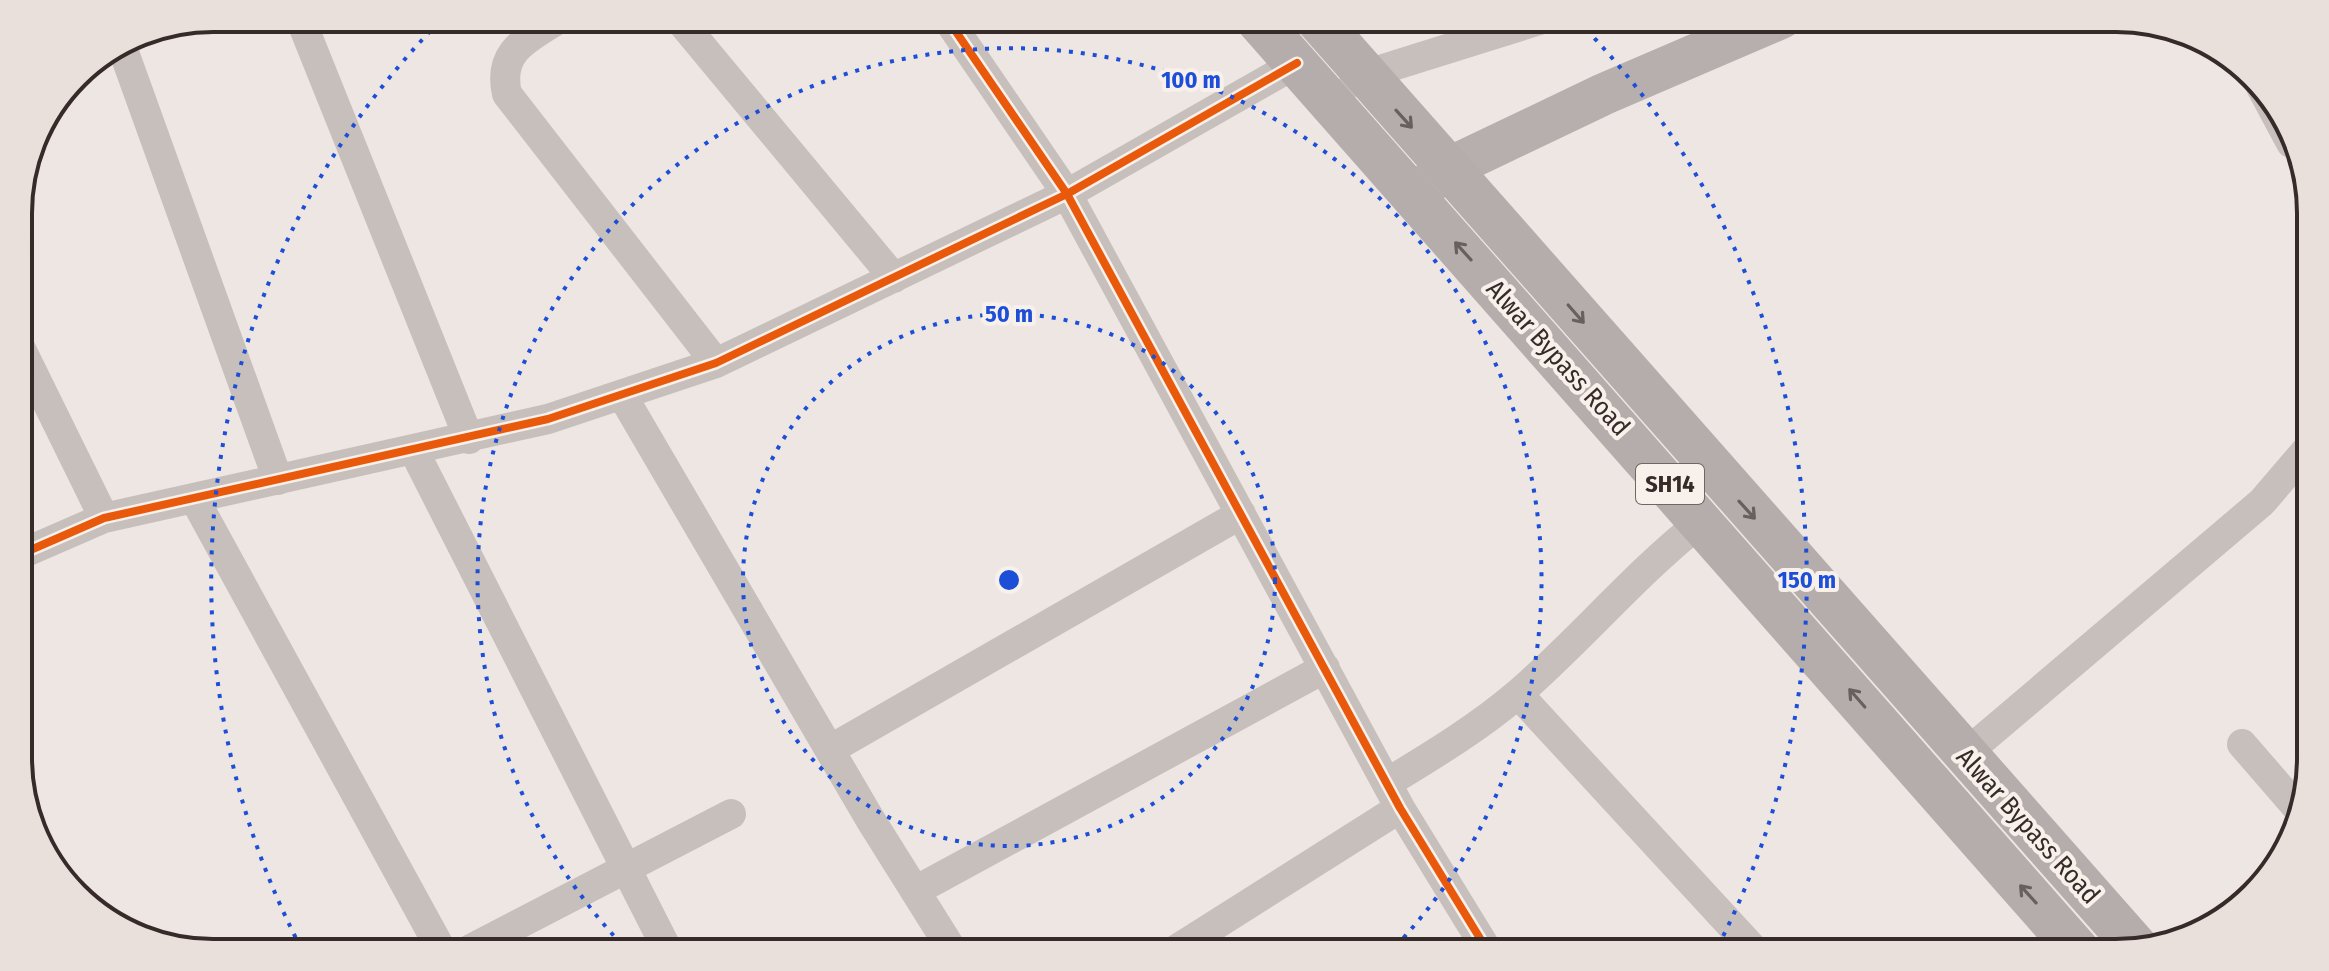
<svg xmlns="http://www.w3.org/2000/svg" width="2329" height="971" font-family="'Fira Sans Condensed',sans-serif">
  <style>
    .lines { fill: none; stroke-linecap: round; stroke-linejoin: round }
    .street { stroke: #c6bfbc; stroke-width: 30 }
    .secondary { stroke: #b7afad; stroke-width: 42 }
    .primary { stroke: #b5adab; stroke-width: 44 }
    .cycleway-casing { stroke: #f8f0eb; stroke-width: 13 }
    .cycleway { stroke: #e8590c; stroke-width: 8 }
    .oneway { stroke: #695f5e }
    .ring { fill: none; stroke: #1d4ed8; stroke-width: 4; stroke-dasharray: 4 8 }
    .labels { text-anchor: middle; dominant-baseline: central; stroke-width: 8; stroke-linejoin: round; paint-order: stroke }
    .shield { fill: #f8f0eb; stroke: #716664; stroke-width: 2 }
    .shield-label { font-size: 24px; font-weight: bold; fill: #372b2a }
    .street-label { font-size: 26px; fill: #372b2a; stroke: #f8f0eb }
    .rim { fill: none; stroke: #372b2a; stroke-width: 4 }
    .centre { fill: #1d4ed8; stroke: #f8f0eb; stroke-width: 4 }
    .ring-label { font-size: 24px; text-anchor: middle; font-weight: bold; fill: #1d4ed8; stroke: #f8f0eb; stroke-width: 8; stroke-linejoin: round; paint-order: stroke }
  </style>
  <rect width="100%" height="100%" fill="#ede6e3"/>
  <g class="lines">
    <path class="street" d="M300 18 469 439
      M560 18C528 39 497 50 507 94L716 363
      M678 18 894 278
      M948 20 1067 194 1400 808 1489 953
      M121 44 278 480
      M1354 82 1364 75 1546 18
      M2261 87 2291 143
      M19 345 104 518
      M622 395 870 819 954 953
      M414 451 669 953
      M194 498 443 953
      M19 555 104 518 548 419 716 363 1067 194 1297 63
      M1518 694 1754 950
      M2242 744 2300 811
      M831 749 1241 514
      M1964 755 2262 502 2310 446
      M1387 783C1433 755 1478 728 1519 693 1582 638 1636 573 1702 521
      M915 891 1325 668
      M463 953 731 814
      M1171 953 1400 808"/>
    <path class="secondary" d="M1413 195 1449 168 1604 94 1781 18"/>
    <path class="primary" d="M1256 18 2080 953
      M1316 18 2138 949"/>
    <defs>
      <path id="cycleway" d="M948 20 1067 194 1400 808 1489 953
        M19 555 104 518 548 419 716 363 1067 194 1297 63"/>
    </defs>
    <use href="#cycleway" class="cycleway-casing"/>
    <use href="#cycleway" class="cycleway"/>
  </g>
  <defs><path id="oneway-shaft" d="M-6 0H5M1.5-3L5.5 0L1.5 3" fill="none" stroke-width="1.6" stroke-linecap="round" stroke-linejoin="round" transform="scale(2)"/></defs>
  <g class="oneway">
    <use href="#oneway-shaft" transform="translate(1404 119) rotate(48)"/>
    <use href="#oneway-shaft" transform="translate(1463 251) rotate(-132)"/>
    <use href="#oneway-shaft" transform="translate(1576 314) rotate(49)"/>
    <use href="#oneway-shaft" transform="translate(1747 510) rotate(48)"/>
    <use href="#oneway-shaft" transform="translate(1857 698) rotate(-131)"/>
    <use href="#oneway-shaft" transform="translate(2028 894) rotate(-132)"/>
  </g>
  <g class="ring">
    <circle cx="1009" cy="580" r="266"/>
    <path d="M630 953A532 532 0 1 1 1392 950"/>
    <path d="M301 948A798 798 0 0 1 440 21M1578 21A798 798 0 0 1 1717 948"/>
  </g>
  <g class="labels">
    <rect class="shield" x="1636" y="464" width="68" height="40" rx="6"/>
    <g class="shield-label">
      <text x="1670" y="484">SH14</text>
    </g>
    <g class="street-label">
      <text transform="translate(1558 358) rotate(48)">Alwar Bypass Road</text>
      <text transform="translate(2028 826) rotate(48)">Alwar Bypass Road</text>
    </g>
  </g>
  <path d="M0 0H2329V971H0ZM213 32H2116A181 181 0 0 1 2297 213V758A181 181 0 0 1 2116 939H213A181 181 0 0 1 32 758V213A181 181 0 0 1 213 32Z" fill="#e9e0dc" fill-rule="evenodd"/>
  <path class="rim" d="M213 32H2116A181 181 0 0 1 2297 213V758A181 181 0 0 1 2116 939H213A181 181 0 0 1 32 758V213A181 181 0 0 1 213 32Z"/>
  <circle cx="1009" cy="580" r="12" class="centre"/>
  <g class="ring-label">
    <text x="1191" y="88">100 m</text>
    <text x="1009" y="322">50 m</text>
    <text x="1807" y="588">150 m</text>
  </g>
</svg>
